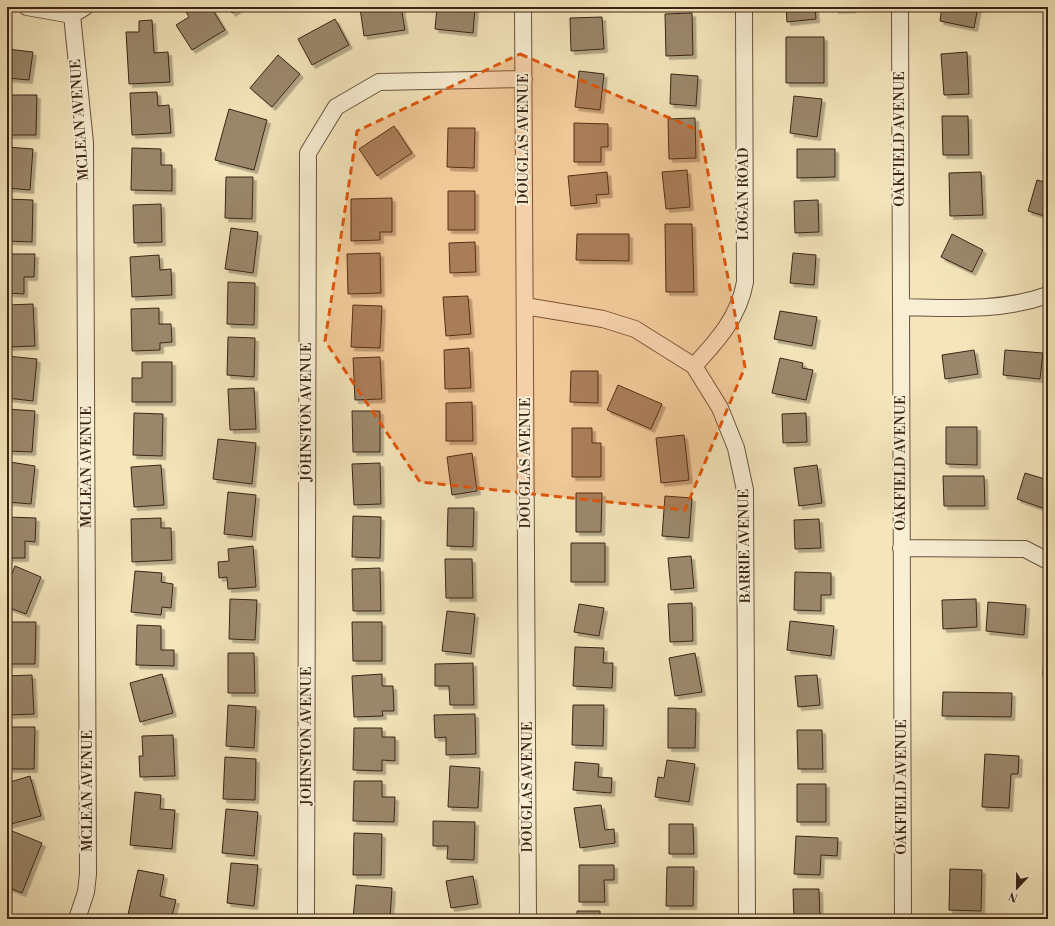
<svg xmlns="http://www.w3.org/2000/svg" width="1055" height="926" font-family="'Libre Bodoni',serif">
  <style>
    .building { fill: #9b886c; stroke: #3a2416; filter: url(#shadow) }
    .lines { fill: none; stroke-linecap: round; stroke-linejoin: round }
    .street-casing { stroke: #68543f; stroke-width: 18 }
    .street { stroke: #f8eed3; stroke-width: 16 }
    .marked { fill: #df560c; fill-opacity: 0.2; stroke: #df560c; stroke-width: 3; stroke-dasharray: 8 5; stroke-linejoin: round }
    .labels { text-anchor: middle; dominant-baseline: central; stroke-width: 4; stroke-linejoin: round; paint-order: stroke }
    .street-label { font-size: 14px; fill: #3a2416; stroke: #f8eed3 }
  </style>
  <defs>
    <filter id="shadow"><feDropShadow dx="3.5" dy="3.5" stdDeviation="0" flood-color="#0004"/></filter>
  </defs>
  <rect width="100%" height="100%" fill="#f4e5bb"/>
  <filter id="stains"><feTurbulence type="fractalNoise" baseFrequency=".005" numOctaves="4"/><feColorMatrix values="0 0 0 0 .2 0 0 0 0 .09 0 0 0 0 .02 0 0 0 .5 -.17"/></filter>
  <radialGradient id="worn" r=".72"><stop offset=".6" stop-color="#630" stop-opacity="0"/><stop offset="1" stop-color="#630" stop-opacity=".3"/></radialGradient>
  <path class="building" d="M186 7H211L225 30 192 50 176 25 189 17 184 8Z
    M228 7H241L232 13Z
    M401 7 405 30 364 36 360 8Z
    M437 7H475L473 33 435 29Z
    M786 7H815L816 19 787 22Z
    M834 7H853V9L835 10Z
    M942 7H978L974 28 940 21Z
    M692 13 693 55 666 56 665 14Z
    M602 17 604 49 571 51 570 18Z
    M335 19 349 45 312 65 298 39Z
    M152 20 154 53 168 52 170 82 129 84 126 32H139V21Z
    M786 37H824V83H786Z
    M7 49 33 52 29 80 7 78Z
    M967 52 969 94 944 95 941 54Z
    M278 55 300 74 272 107 250 88Z
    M579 71 604 74 600 110 575 107Z
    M671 74 698 76 696 106 670 104Z
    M157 92 158 106 169 105 171 133 132 135 130 93Z
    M7 95H37L36 135H7Z
    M794 96 822 99 817 137 790 133Z
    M229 109 267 120 254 170 215 160Z
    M942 116H968L969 155H943Z
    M695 118 696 158 669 159 668 119Z
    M574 123 608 124V147H601V162H574Z
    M394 126 412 153 377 176 359 149Z
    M448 128H475L474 168 447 167Z
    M1048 146V167L1043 165Z
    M7 147 33 149 30 190 7 188Z
    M132 148 161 149V165H172V191L131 190Z
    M797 149H835V177L797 178Z
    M687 170 690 207 666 209 662 172Z
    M607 172 609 194 596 195 597 203 571 206 568 176Z
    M981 172 983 215 950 216 949 173Z
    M226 177H253L252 219 225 218Z
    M1037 180 1048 183V217L1028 211Z
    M448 191H475V230H448Z
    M392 198V232H380V240L351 241V199Z
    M7 199 33 200 32 242 7 241Z
    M818 200 819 232 795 233 794 201Z
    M161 204 162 242 134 243 133 205Z
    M665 224H692L694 292H666Z
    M231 228 258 232 253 273 225 269Z
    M577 234H629V261L576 260Z
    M952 234 983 250 972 272 941 257Z
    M475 242 476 272 450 273 449 243Z
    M380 253 381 293 348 294 347 254Z
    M793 253 816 255 814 285 790 283Z
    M7 254H35L34 277H24V294L7 293Z
    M159 255 160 270 171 269 172 295 132 297 130 257Z
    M228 282 255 283 254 325 227 324Z
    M468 296 471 334 446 336 443 297Z
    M33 304 35 346 8 347 7 305Z
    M353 305 382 306 380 348 351 347Z
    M159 308V324H171L172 342 160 343V350L132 351 131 309Z
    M780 311 817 317 812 346 774 339Z
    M228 337 255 338 254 377 227 375Z
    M469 348 471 388 445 389 444 350Z
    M974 350 978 374 945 379 942 355Z
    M1005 350 1043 353 1040 379 1003 375Z
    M7 356 37 359 33 401 7 398Z
    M380 357 382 399 355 400 353 358Z
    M780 358 803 363 802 368 813 370 806 400 772 393Z
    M142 362H172V402H132V378H142Z
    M571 371H598V403L570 402Z
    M618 385 662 404 651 429 607 410Z
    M254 388 256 429 230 430 228 389Z
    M472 402 473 441H446V403Z
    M7 409 35 411 32 452 7 451Z
    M352 411H380V452H353Z
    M134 413 163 414 162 456 133 455Z
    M806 413 807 442 783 443 782 414Z
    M946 427H977V465L946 464Z
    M572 428H592V443H601V477H572Z
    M684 435 689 480 661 483 656 438Z
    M218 439 256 443 252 484 213 479Z
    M472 453 477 491 452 495 447 457Z
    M10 462 35 466 31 504 7 502Z
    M380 463 381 504 354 505 352 464Z
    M161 465 164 505 134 507 131 467Z
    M817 465 822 503 799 506 794 468Z
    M1025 473 1048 480V510L1017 499Z
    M943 476H984L985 506H944Z
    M228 492 256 495 252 537 224 534Z
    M576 493H602L601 532H576Z
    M665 496 692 498 689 538 662 536Z
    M448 508H474L473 547 447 546Z
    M353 516 381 517 380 558 352 557Z
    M7 517 36 518 35 542 25 541V558H7Z
    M161 518V528H171L172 560 132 562 131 519Z
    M819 519 821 548 795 549 794 520Z
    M571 543H605V582H571Z
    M253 546 256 587 228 589 227 577 219 578 218 562 229 561 228 549Z
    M691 556 694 588 671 590 668 558Z
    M445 559H472L473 598H446Z
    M15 566 41 577 26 614 7 607V586Z
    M380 568 381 611H353L352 569Z
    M135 571 162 573 161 582 173 584 171 608 162 607 161 615 131 612Z
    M795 572 831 573V595H821V611L794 610Z
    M230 599 257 600 255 640 229 639Z
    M976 599 977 627 943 629 942 600Z
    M988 602 1026 605 1024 635 986 631Z
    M692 603 693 641 670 642 668 604Z
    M579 604 604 608 599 636 574 632Z
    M447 611 475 614 471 654 442 651Z
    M790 621 834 626 831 656 787 650Z
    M8 622H36L35 664H7Z
    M352 622H382V661H353Z
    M137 625 161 626V650H174V666L136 665Z
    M575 647 604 648 603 663H613L612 688 573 686Z
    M1044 647H1048V676H1043Z
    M228 653H254L255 693H228Z
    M695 653 702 692 675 696 669 658Z
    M473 663 474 705H450L449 686H435V664Z
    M162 674 173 713 140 722 130 683Z
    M382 674V686H393L394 711H382L383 716 354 717 352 676Z
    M32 675 34 714 8 715 7 676Z
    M817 675 820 705 798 707 795 676Z
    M943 692 1012 693 1011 717 942 716Z
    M228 705 256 707 254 748 226 746Z
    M573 705H604L603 746 572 745Z
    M668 708 696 709 695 748H668Z
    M475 714 476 754 446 755V737L435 738 434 715Z
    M7 727H35L34 769H7Z
    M354 728H382V737H395V761L382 760V771L353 770Z
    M797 730H822L823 769H798Z
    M173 735 175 776 140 777 139 756H143L142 736Z
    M985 754 1019 756 1018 774H1011L1009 808 982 807Z
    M225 757 256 759 255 800 223 799Z
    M667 760 695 764 689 802 655 797 658 777 664 778Z
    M575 762 599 764 598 777 612 778 611 793 573 790Z
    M450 766 480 768 478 808 448 807Z
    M30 776 41 816 7 825V783Z
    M354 781H382V797H395L394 822 353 821Z
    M797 784H826V822H797Z
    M135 792 161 795 160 809 175 810 172 849 130 845Z
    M601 805 605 830 614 829 615 843 580 848 574 808Z
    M226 809 258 812 254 856 222 853Z
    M433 821 475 822 474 860 447 859 448 846H433Z
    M669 824H693L694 854H669Z
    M7 829 42 843 22 893 7 887Z
    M354 833 382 834 381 875H353Z
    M796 836 838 838 837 856 821 855 820 875 794 874Z
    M231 863 258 865 254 906 227 903Z
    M579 865H614V880H604L605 902H579Z
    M667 867H694L693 906H666Z
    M950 869 982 870 981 911 949 910Z
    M138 870 164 875 160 896 176 900 171 919 151 916 150 919H127Z
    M473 876 478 904 451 908 446 881Z
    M356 885 392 888 390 919H353Z
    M793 889H819L820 919H794Z
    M577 911H600V919H577Z
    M256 916V919H228V917Z"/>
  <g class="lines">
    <defs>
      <path id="street" d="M27 7 72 15 85 7
        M523 7 528 919
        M900 7 903 919
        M72 15 85 143 88 874 86 892 77 919
        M525 306 603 319 635 329 694 366 720 408 736 448 745 490 747 919
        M901 307C951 308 1000 312 1048 295
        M694 366C717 341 739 317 745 282L744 7
        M901 548 1025 549 1048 561
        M306 919 308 153 336 107 379 82 524 79"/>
    </defs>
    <use href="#street" class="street-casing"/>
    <use href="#street" class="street"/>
  </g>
  <path class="marked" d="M520 54 700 131 745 367 685 510 420 482 325 341 357 131Z"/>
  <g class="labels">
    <g class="street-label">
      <text transform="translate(80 120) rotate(-94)">MCLEAN AVENUE</text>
      <text transform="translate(524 139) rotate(-90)">DOUGLAS AVENUE</text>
      <text transform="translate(900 139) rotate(-90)">OAKFIELD AVENUE</text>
      <text transform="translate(744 194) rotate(-90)">LOGAN ROAD</text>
      <text transform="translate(307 412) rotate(-90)">JOHNSTON AVENUE</text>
      <text transform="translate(526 463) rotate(-90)">DOUGLAS AVENUE</text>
      <text transform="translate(901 463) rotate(-90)">OAKFIELD AVENUE</text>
      <text transform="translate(87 467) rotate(-90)">MCLEAN AVENUE</text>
      <text transform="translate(745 546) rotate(-91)">BARRIE AVENUE</text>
      <text transform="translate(307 736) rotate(-90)">JOHNSTON AVENUE</text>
      <text transform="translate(528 787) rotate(-90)">DOUGLAS AVENUE</text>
      <text transform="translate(902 787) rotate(-90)">OAKFIELD AVENUE</text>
      <text transform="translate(88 791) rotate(-90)">MCLEAN AVENUE</text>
    </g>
  </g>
  <rect width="1055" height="926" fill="none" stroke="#f4e5bb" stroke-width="24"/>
  <rect x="8" y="8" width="1039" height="910" fill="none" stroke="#3a2416" stroke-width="2"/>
  <rect x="12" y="12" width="1031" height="902" fill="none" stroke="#3a2416"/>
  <g transform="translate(1017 888) rotate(202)" stroke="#f8eed3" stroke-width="3" paint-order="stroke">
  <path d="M0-3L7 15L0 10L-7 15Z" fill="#3a2416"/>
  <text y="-6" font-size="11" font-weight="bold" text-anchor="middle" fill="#3a2416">N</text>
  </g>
  <rect width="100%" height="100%" filter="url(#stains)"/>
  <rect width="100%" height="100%" fill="url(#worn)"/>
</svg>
